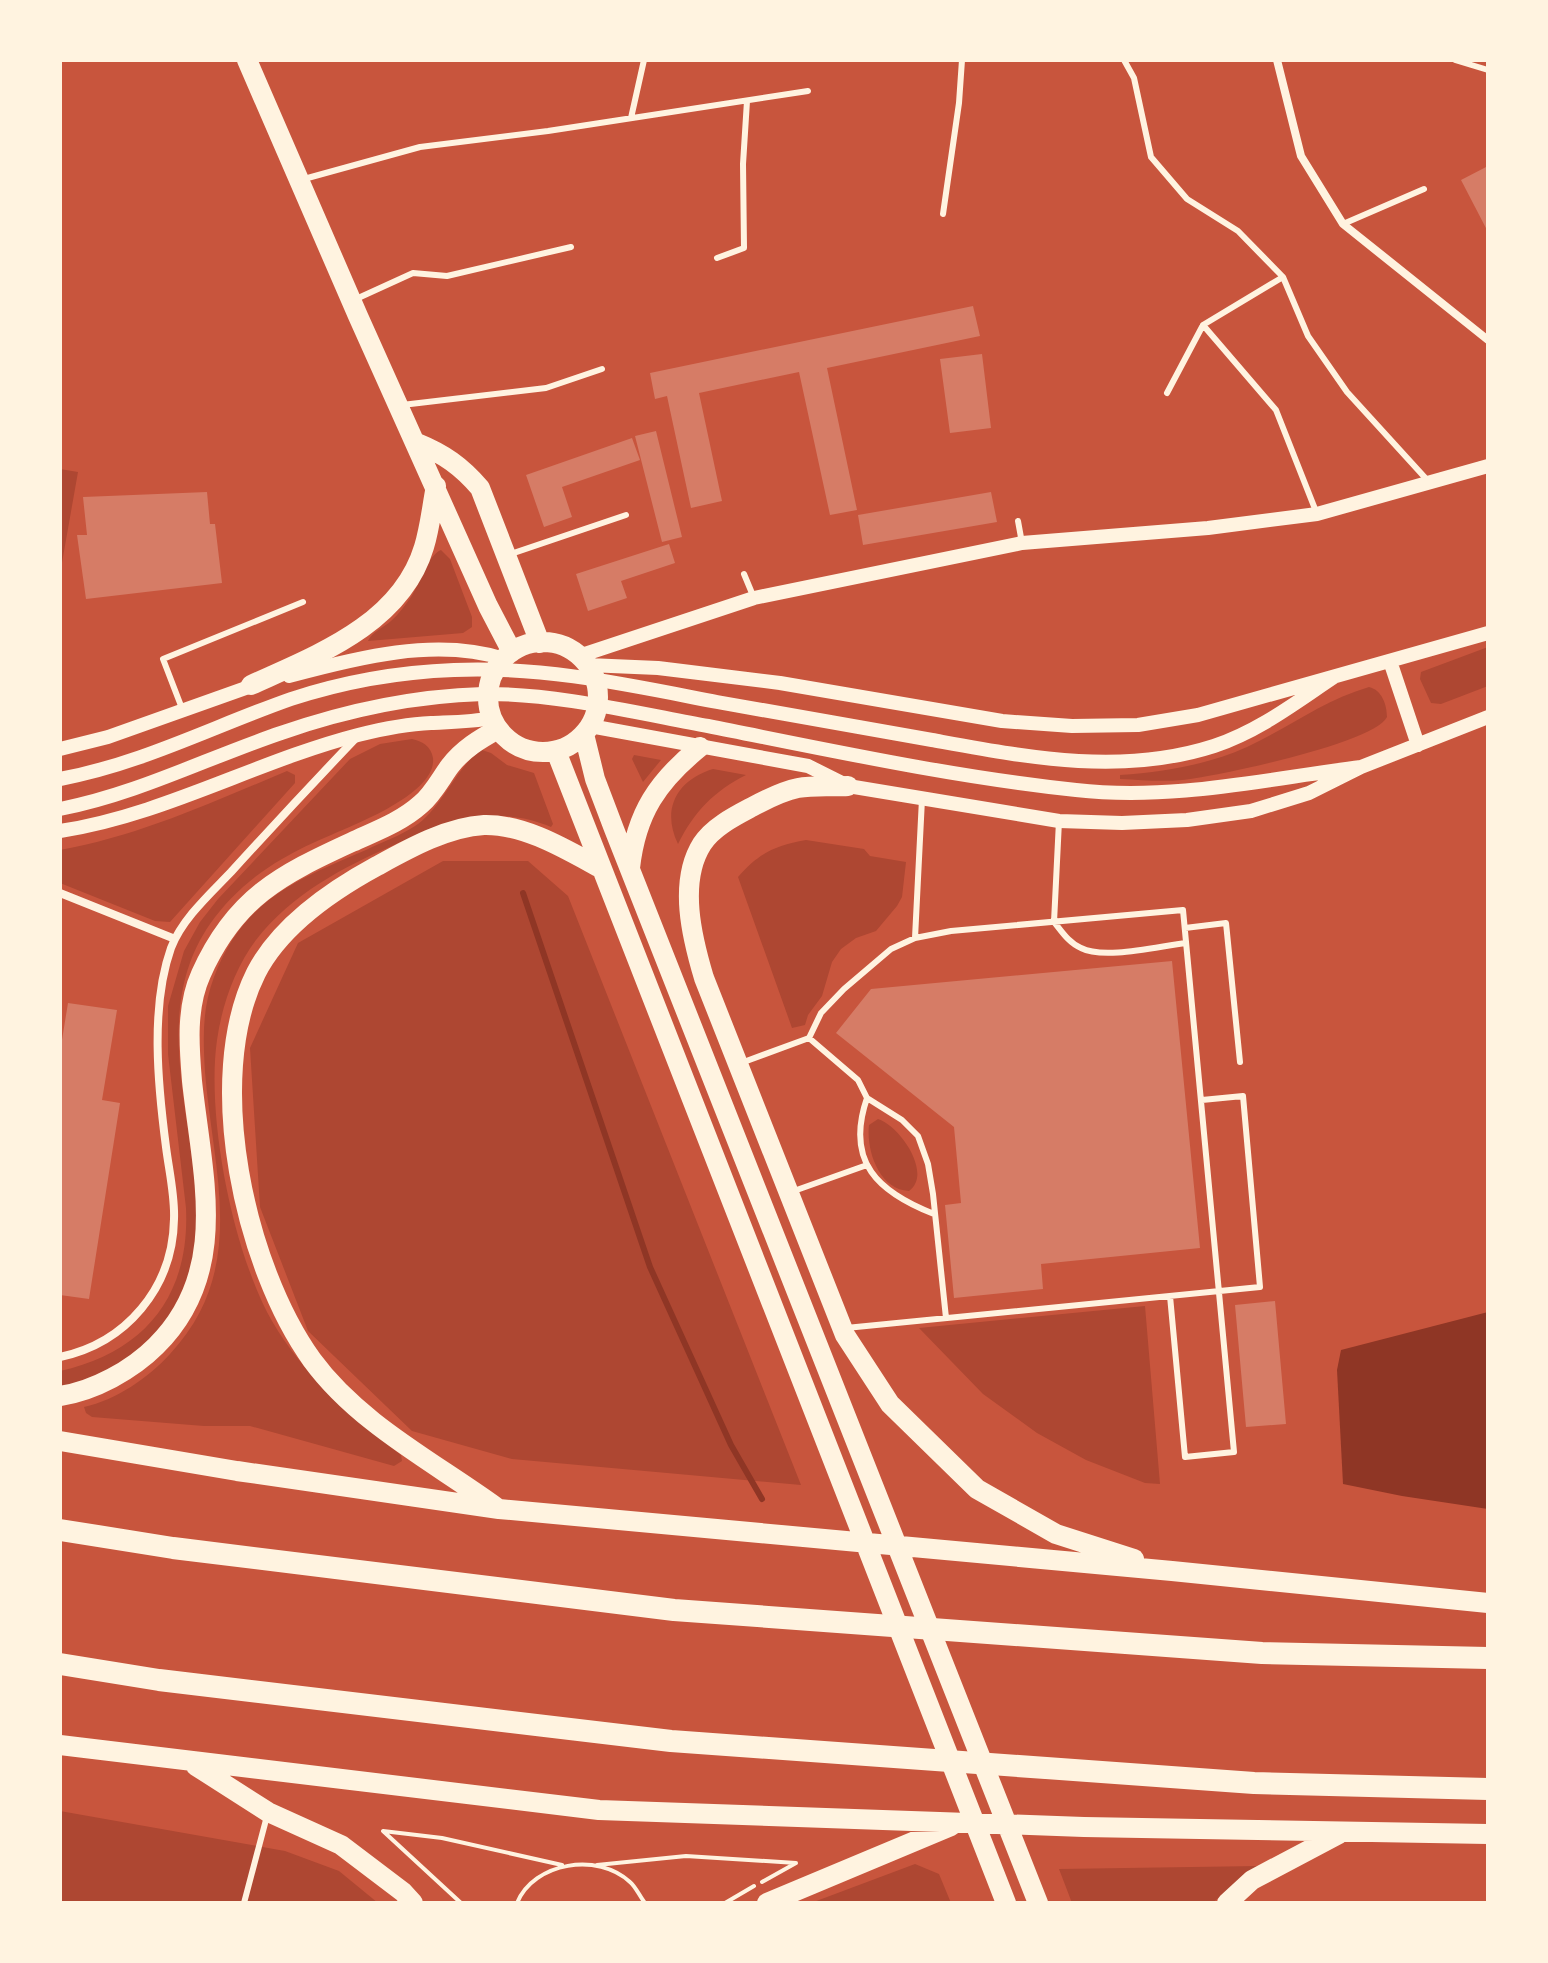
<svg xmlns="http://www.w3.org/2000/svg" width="1548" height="1963" font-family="Lato,sans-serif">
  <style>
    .green { fill: #ae4732 }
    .water { fill: #8f3625 }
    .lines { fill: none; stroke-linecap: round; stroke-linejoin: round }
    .stream { stroke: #8f3625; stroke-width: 6 }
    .building { fill: #d67c66 }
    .path { stroke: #fff3e0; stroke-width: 4 }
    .service { stroke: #fff3e0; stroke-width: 6 }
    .minor { stroke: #fff3e0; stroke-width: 8 }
    .tertiary { stroke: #fff3e0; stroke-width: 14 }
    .primary { stroke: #fff3e0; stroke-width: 20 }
    .motorway { stroke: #fff3e0; stroke-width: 22 }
  </style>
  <rect width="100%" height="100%" fill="#c8553d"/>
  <path class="green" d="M60 469 78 472 60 574Z
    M441 550 450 559 472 617V627L463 633 368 641C372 632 383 628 391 621 399 614 405 605 411 597 420 584 427 556 441 550Z
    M1488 647V686L1441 704 1431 703 1420 679 1421 672Z
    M1369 687C1382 690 1387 705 1387 717 1375 743 1215 777 1182 780 1162 782 1141 780 1120 779V775C1164 772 1207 765 1247 747 1288 728 1324 700 1369 687Z
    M412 739C422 741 431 746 433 758 437 793 356 824 331 835 314 842 297 850 282 859 254 875 229 897 210 924 122 1051 258 1219 158 1331 143 1347 121 1365 101 1376 89 1382 73 1383 60 1387V1371C145 1352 190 1296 186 1208L168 1054V1006L184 951 200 922 218 899 350 759 380 744Z
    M482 750 491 753 507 765 534 773 553 824 551 827C497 803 444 823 394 845 343 867 292 894 256 940 235 968 222 1005 217 1040 206 1117 233 1253 272 1321 304 1376 352 1417 401 1455L402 1461 394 1466 250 1426H204L92 1417 86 1413 84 1407C116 1400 148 1378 170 1354 249 1269 213 1173 205 1072 203 1038 202 1009 214 977 243 900 296 880 366 850 382 842 400 836 415 826 441 810 460 761 482 750Z
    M634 755 661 760 643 782 632 759Z
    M713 769 746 775C714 791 694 812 678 844 661 809 677 780 713 769Z
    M287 771 295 775V783L170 922 155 921 60 883V850C139 836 213 802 287 771Z
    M806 840 864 849 870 856 906 862 902 897 897 906 876 931 856 938 841 949 832 962 822 996 808 1015 805 1025 792 1028 738 877C759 853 774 846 806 840Z
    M443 861H528L568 896 801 1485 512 1459 412 1431 308 1331 260 1207 250 1048 298 943Z
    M878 1119C900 1126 933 1174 909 1191 879 1190 866 1150 869 1125Z
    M1145 1306 1160 1484 1145 1483 1086 1460 1037 1433 983 1394 919 1328Z
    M60 1811 285 1851 339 1871 378 1903H60Z
    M915 1864 939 1874 951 1903H811Z
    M1259 1866 1212 1903H1072L1059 1869Z"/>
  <path class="water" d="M1488 1312V1509L1402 1496 1343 1484 1337 1370 1341 1350Z"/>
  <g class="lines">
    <path class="stream" d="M523 893 650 1267 731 1445 762 1499"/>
  </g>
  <path class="building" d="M1488 166V232L1461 180Z
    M973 306 980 336 827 368 857 510 830 515 799 372 699 393 722 501 691 508 667 396 655 399 650 373Z
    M982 354 991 428 950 433 940 359Z
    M656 431 682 537 662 542 635 436Z
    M632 438 640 460 562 487 572 517 544 527 526 475Z
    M207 492 210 524H215L222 583 86 599 77 535H87L83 497Z
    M991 492 997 522 863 545 858 515Z
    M669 544 675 563 621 581 627 598 588 611 576 574Z
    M1172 961 1200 1248 1041 1264 1043 1289 954 1298 945 1205 961 1203 954 1127 836 1033 871 989Z
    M68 1003 117 1010 102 1100 120 1103 89 1299 60 1295V1052Z
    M1275 1301 1286 1424 1246 1427 1235 1305Z"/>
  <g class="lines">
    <path class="path" d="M597 1865 686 1856 796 1863 762 1882
      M461 1903 383 1831 442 1838 562 1865
      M517 1903C534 1862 598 1852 630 1882 636 1887 640 1897 645 1903
      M725 1903 754 1886"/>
    <path class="service" d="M1124 60 1134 78 1151 157 1187 199 1238 231 1283 277 1308 336 1347 392 1429 482
      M1455 60 1488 70
      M631 118 644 60
      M304 179 420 147 548 131 808 91
      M943 214 959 103 962 60
      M1343 224 1424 189
      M717 258 744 248 743 164 747 101
      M356 299 413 273 447 276 571 247
      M1203 325 1276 410 1317 514
      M1167 393 1203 325 1283 277
      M402 405 546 388 602 369
      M1018 521 1022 543
      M508 555 626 515
      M744 574 754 598
      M183 711 163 659 303 602
      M1059 821 1054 922C1062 932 1069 943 1081 948 1104 960 1159 946 1186 943
      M1185 928 1226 923 1240 1062
      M915 938 922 799
      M809 1038 858 1080 867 1098 902 1120 918 1136 928 1164 933 1194 946 1318
      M741 1063 809 1038 821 1013 844 989 891 949 915 938 951 931 1183 910 1234 1452 1185 1457 1170 1296
      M867 1098C845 1162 878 1192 934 1214
      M791 1192 867 1165
      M846 1328 1260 1287 1243 1096 1202 1100
      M244 1903 267 1816"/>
    <path class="minor" d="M1277 60 1301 156 1343 224 1488 340
      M60 893 175 939
      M60 1357C126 1343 173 1288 174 1219 175 1196 169 1171 166 1147 158 1086 150 1007 171 948 182 919 210 894 231 872 272 827 313 783 355 739"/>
    <path class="tertiary" d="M579 656 754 598 1022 543 1208 528 1317 514 1488 466
      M1390 661 1418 745
      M588 665 658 668 780 683 1002 721 1072 726 1138 725 1198 715 1488 633
      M289 676C356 658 436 637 504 659
      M590 726 808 766 848 786 1059 821 1122 823 1187 820 1251 811 1309 793 1361 767 1488 717
      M60 749 108 737 257 684
      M60 779C141 764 214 726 291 699 343 682 400 672 454 670 543 666 629 685 717 702 788 715 860 727 932 740 1026 757 1121 776 1214 746 1259 731 1295 703 1334 677
      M60 809C137 794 207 758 281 733 347 710 413 696 483 694 554 693 637 713 708 726 829 750 953 777 1076 790 1172 801 1266 779 1361 767
      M60 831C164 815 257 761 358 735 382 729 407 724 431 723 452 722 472 722 492 718"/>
    <path class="primary" d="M247 60 358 316 488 606 512 652
      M417 443C444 454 461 466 480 488L540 643
      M488 697a55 55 0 1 1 110 0a55 55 0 1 1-110 0Z
      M251 685C317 655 401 624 424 547 430 528 432 506 436 486
      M584 734 595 779 614 829 1038 1903
      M556 751 1006 1903
      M848 786C832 787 814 785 798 788 783 791 765 800 752 807 735 816 713 827 702 844 678 882 692 938 704 978L845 1335 890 1404 977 1489 1056 1534 1134 1559
      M630 868C636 813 658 781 700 747
      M60 1396C94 1391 132 1370 156 1346 231 1272 202 1175 192 1081 189 1046 186 1007 201 974 235 898 280 875 352 842 376 831 401 822 421 804 433 794 441 778 450 766 463 749 480 739 498 729
      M60 1441 237 1471 499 1509 1172 1571 1488 1603
      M496 1507C434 1462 358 1423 312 1360 245 1267 203 1079 256 973 280 926 331 891 377 866 408 849 447 827 484 825 525 824 567 850 602 869
      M60 1745 599 1810 1084 1827 1488 1834
      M196 1766 268 1812 341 1845 403 1892 413 1903
      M767 1903 951 1826
      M1227 1903 1252 1880 1339 1834"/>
    <path class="motorway" d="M60 1530 173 1548 674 1610 1262 1653 1488 1658
      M60 1664 159 1680 671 1741 1254 1783 1488 1789"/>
  </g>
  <rect width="1548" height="1963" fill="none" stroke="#fff3e0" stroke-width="124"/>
</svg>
